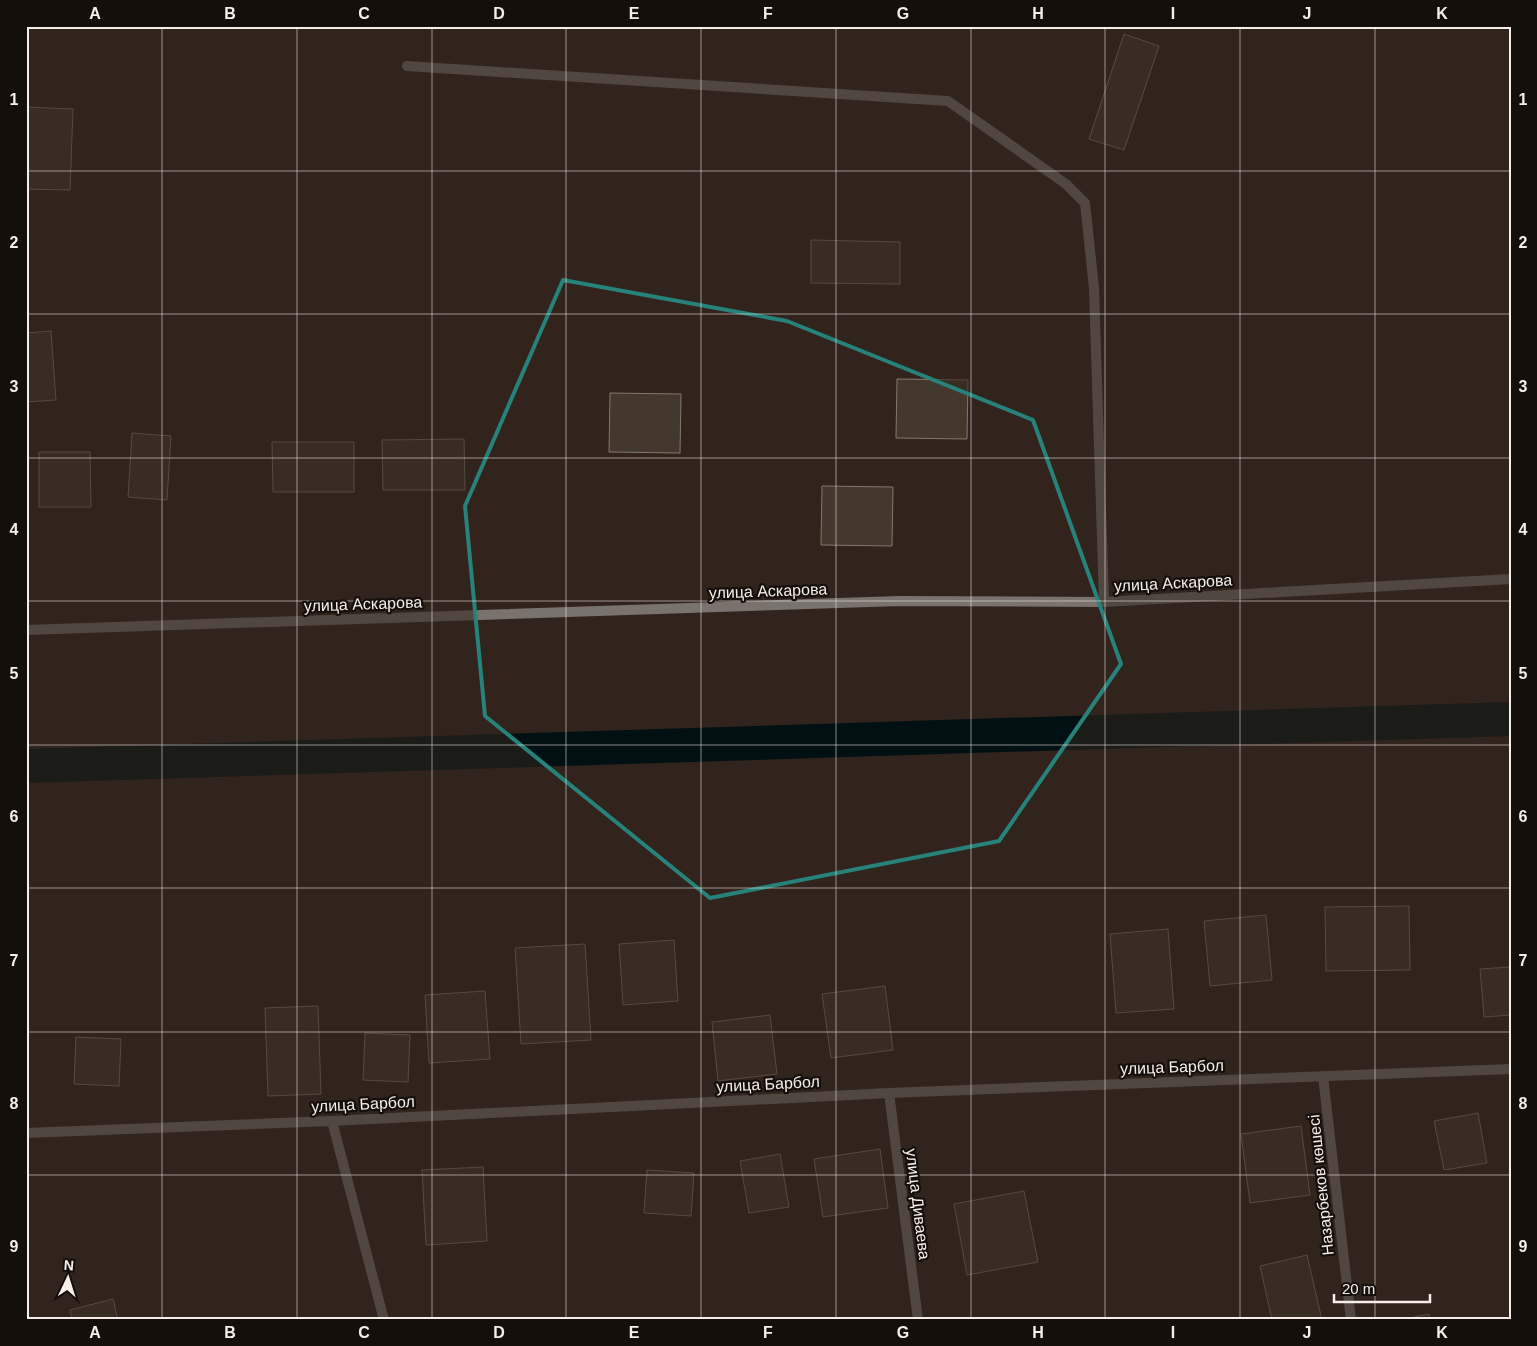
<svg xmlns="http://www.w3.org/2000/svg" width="1537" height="1346" font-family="Arial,sans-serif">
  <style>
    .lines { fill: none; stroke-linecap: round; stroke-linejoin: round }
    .canal { stroke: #011012; stroke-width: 34 }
    .building { fill: #42382c; stroke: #84796b }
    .service { stroke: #79726d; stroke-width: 10 }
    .minor { stroke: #79726d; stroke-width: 10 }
    .marked { fill: none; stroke: #26827a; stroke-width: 4; stroke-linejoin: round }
    .grid { fill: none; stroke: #f7eee9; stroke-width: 1; stroke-opacity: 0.55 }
    .labels { text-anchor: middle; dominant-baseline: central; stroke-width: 4.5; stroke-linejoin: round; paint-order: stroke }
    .street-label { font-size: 16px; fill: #f7eee9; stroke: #150f0c }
    .neatline { fill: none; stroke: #f7eee9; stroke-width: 2 }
    .grid-label { font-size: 16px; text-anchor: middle; font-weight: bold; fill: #f7eee9 }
  </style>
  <rect width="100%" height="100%" fill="#32241d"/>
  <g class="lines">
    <path class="canal" d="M26 766 1511 719"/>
  </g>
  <path class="building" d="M1124 34 1159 46 1124 150 1089 139Z
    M26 107 73 109 70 190 26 189Z
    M811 240 900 242V284L811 283Z
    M51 331 56 400 26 402V333Z
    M897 379 968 380 967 439 896 438Z
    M610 393 681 394 680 453 609 452Z
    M132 433 171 436 167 500 128 497Z
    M464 439 465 490H383L382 440Z
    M272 442H354V492H273Z
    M39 452H90L91 507H39Z
    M822 486 893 487 892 546 821 545Z
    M1409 906 1410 970 1326 971 1325 907Z
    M1266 915 1272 980 1210 986 1204 921Z
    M1168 929 1174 1009 1116 1013 1110 934Z
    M674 940 678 1001 623 1005 619 944Z
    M585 944 591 1040 521 1044 515 948Z
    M1511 967V1015L1484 1017 1480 969Z
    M885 986 893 1050 831 1058 822 994Z
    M485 991 490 1059 429 1063 425 995Z
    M318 1006 321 1094 268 1096 265 1008Z
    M770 1015 777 1074 718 1081 712 1022Z
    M365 1033 410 1035 408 1082 363 1080Z
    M76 1037 121 1039 119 1086 74 1084Z
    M1478 1113 1487 1163 1444 1170 1434 1121Z
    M1301 1126 1310 1195 1250 1203 1241 1134Z
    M880 1149 888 1208 823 1217 814 1159Z
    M780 1154 789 1207 749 1213 740 1161Z
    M483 1167 487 1241 426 1245 422 1170Z
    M647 1170 694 1173 691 1216 644 1213Z
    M1024 1191 1038 1262 967 1275 954 1204Z
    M1307 1255 1322 1320H1272L1260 1266Z
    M113 1299 118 1320H72L70 1310Z
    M1429 1314 1430 1320H1399Z"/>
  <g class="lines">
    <path class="service" d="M407 66 948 101 1066 184 1085 203 1094 288 1104 602"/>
    <path class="minor" d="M26 630 900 601 1104 602 1511 579
      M1323 1076 1351 1320
      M889 1093 918 1320
      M332 1121 384 1320
      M26 1133 332 1121 889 1093 1511 1069"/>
  </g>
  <path d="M0 0H1537V1346H0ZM563 280 787 321 1033 420 1121 664 999 841 710 898 485 716 465 506Z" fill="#32241d" fill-opacity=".55" fill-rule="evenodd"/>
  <path class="marked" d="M563 280 787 321 1033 420 1121 664 999 841 710 898 485 716 465 506Z"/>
  <path class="grid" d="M162 26V1320M297 26V1320M432 26V1320M566 26V1320M701 26V1320M836 26V1320M971 26V1320M1105 26V1320M1240 26V1320M1375 26V1320M26 171H1511M26 314H1511M26 458H1511M26 601H1511M26 745H1511M26 888H1511M26 1032H1511M26 1175H1511"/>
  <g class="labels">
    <g class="street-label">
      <text transform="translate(1173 583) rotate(-3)">улица Аскарова</text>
      <text transform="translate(768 591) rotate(-2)">улица Аскарова</text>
      <text transform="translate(363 604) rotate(-2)">улица Аскарова</text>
      <text transform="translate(1172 1067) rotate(-2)">улица Барбол</text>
      <text transform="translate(768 1084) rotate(-3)">улица Барбол</text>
      <text transform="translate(363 1104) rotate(-3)">улица Барбол</text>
      <text transform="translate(1321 1185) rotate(-96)">Назарбеков көшесі</text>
      <text transform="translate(918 1204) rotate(83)">улица Диваева</text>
    </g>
  </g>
  <rect width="1537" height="1346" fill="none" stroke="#150f0c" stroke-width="55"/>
  <g transform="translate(68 1278) rotate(4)" stroke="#150f0c" stroke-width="4" paint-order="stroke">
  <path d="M0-4L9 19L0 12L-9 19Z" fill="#f7eee9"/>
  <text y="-8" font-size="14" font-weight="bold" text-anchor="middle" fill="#f7eee9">N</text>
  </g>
  <path d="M1334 1294v8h96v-8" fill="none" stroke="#f7eee9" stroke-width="2.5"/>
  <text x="1342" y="1294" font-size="15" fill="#f7eee9" stroke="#150f0c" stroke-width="4" paint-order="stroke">20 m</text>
  <rect x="28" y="28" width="1482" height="1290" class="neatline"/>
  <g class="grid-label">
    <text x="95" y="19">A</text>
    <text x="230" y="19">B</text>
    <text x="364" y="19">C</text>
    <text x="499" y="19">D</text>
    <text x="634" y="19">E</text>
    <text x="768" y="19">F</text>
    <text x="903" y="19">G</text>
    <text x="1038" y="19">H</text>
    <text x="1173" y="19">I</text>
    <text x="1307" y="19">J</text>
    <text x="1442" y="19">K</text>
    <text x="14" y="105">1</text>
    <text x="1523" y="105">1</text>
    <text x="14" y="248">2</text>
    <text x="1523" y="248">2</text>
    <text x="14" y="392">3</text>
    <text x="1523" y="392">3</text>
    <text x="14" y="535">4</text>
    <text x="1523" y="535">4</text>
    <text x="14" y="679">5</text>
    <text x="1523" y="679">5</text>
    <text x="14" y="822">6</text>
    <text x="1523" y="822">6</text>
    <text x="14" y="966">7</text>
    <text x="1523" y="966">7</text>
    <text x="14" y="1109">8</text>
    <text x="1523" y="1109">8</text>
    <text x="14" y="1252">9</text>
    <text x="1523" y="1252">9</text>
    <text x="95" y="1338">A</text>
    <text x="230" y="1338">B</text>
    <text x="364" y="1338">C</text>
    <text x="499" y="1338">D</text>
    <text x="634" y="1338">E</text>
    <text x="768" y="1338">F</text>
    <text x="903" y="1338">G</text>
    <text x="1038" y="1338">H</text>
    <text x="1173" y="1338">I</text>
    <text x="1307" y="1338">J</text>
    <text x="1442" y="1338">K</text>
  </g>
</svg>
